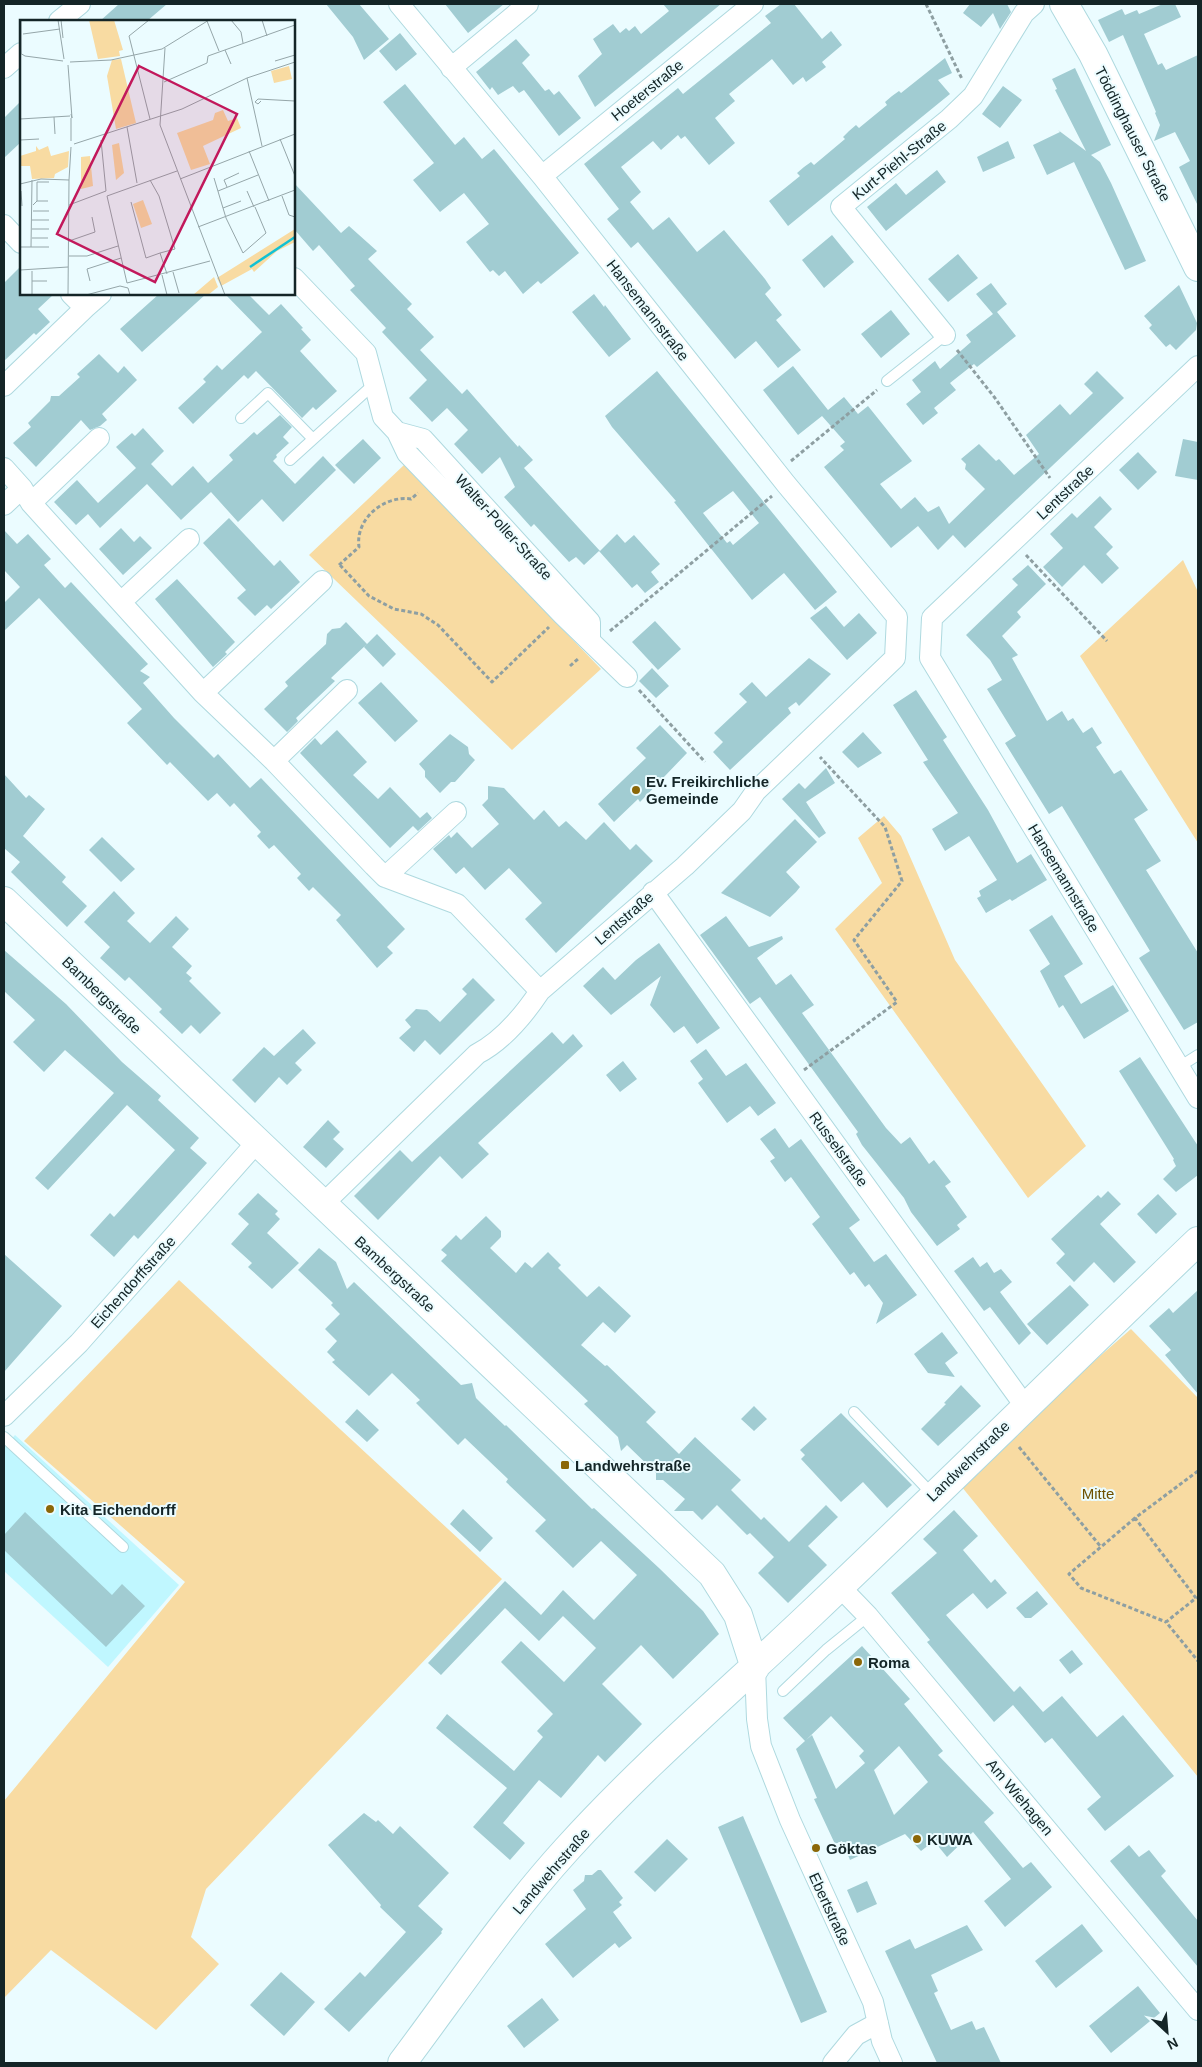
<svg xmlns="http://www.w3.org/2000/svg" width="1202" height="2067" font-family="Arial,sans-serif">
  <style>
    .built { fill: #c0f7ff }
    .green { fill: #f8dba2 }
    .building { fill: #a1ccd2; fill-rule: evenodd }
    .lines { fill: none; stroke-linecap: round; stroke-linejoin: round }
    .lane-casing { stroke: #aed9df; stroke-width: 12 }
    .street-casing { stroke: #aed9df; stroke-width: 22 }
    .secondary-casing { stroke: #aed9df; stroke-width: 30 }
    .path { stroke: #8e9fa2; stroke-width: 3; stroke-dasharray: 4 2.5; stroke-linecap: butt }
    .lane { stroke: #fff; stroke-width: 10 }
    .street { stroke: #fff; stroke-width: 20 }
    .secondary { stroke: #fff; stroke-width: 28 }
    .poi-dot { fill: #8b6708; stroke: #ebfcff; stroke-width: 2 }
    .labels { text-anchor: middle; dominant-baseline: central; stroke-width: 4; stroke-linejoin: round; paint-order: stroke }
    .street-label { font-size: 15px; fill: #142527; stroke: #ebfcff }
    .poi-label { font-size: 15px; font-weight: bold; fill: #142527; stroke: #ebfcff; text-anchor: start }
    .park-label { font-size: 15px; fill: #6e5000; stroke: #ebfcff }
    .inset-river { fill: none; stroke: #12c1d4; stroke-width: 2.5 }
    .inset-road { fill: none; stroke: #95a6a9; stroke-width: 1 }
    .view { fill: #c2185b; fill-opacity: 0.15; stroke: #c2185b; stroke-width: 2.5 }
    .inset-edge { fill: none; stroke: #142527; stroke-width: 2.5 }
  </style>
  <rect width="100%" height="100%" fill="#ebfcff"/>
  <path class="built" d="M15 1435 179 1585 108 1667 4 1571V1448Z"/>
  <path class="green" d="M404 465 601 669 512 750 309 555Z
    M1183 560 1198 592V843L1080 656Z
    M884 816 901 836 955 960 1086 1146 1028 1198 835 929 882 883 858 838Z
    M179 1280 502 1579 206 1889 191 1937 219 1964 156 2030 51 1950 4 1998V1801L185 1582 24 1441Z
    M1131 1329 1198 1398V1777L957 1481Z"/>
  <path class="building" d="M119 4H167L147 21H100Z
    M326 4H359L389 39 364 60 353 37Z
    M445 4H504L468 33Z
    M663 4H721L595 107 578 76 602 54 593 39 613 24 620 33 626 28 629 31 635 26 641 34 669 11Z
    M781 4H794L822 39 831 31 842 45 822 62 826 67 806 82 803 77 793 85 772 59 729 94 735 101 715 118 735 143 709 165 685 136 681 139 678 135 661 150 653 141 621 167 641 192 630 202 653 230 669 217 697 252 724 230 765 279 771 288 765 294 782 315 776 320 801 350 778 368 756 341 735 359 638 242 631 248 607 219 619 209 584 164 678 88 683 94 771 23 765 16Z
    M970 4H1007L1011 12 1000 29 993 13 981 27 963 13Z
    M1163 4H1175L1181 17 1144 34 1158 65 1162 63 1166 70 1198 55V206L1179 167 1190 161 1175 132 1154 141 1160 125 1155 113 1156 112 1123 35 1109 42 1098 20 1122 9 1125 15 1137 10 1139 14Z
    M400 33 417 54 396 71 379 51Z
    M516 39 530 55 522 63 545 91 549 89 554 95 559 91 581 118 559 136 524 90 519 93 513 86 498 95 492 87 490 90 476 72Z
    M945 58 952 73 938 80 950 94 788 226 769 201 800 176 797 173 804 167 811 162 814 165 845 139 843 137 849 131 856 125 859 128 887 105 885 102 892 96 899 91 901 93Z
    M1075 68 1111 145 1091 155 1100 162 1111 183 1146 261 1125 270 1074 162 1047 175 1033 145 1060 132 1058 130 1086 151 1055 90 1057 89 1052 79Z
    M405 84 455 145 464 137 482 159 494 149 579 253 541 284 538 281 523 294 505 271 499 276 493 270 490 272 466 242 489 224 464 193 440 212 413 180 434 163 383 102Z
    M1003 86 1022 100 1000 128 982 114Z
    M21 101V142L4 158V118Z
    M1008 141 1015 158 983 172 977 157Z
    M937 170 946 182 886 231 867 207 896 183 906 195Z
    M294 183 341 233 349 226 377 251 368 259 412 304 407 309 434 337 420 350 462 394 467 389 518 447 519 445 533 460 524 468 567 515 600 551 617 534 625 543 634 535 660 564 651 572 659 582 645 593 637 584 632 588 599 551 584 565 576 557 569 562 534 524 531 527 504 497 515 487 500 457 482 474 454 444 468 430 447 408 432 422 409 398 427 380 382 332 386 328 350 290 355 286 319 245 313 251 294 229Z
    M832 235 854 262 824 288 802 260Z
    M958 254 978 278 948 302 928 279Z
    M21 266V294H54L38 309 50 322 36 335 34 333 4 361V283Z
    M991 283 1007 304 997 312 1016 336 977 367 974 364 950 383 956 390 934 408 938 413 923 425 906 404 921 392 912 380 935 361 940 369 971 342 966 335 993 314 976 294Z
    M1179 285 1197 323 1196 330 1176 350 1170 344 1166 347 1149 328 1152 325 1144 316Z
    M159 294H206L142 352 120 329Z
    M225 294H248L269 315 281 304 303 328 301 329 311 340 300 351 337 391 316 410 313 407 302 418 256 371 248 379 244 375 193 424 178 408 206 382 203 379 217 365 222 370 262 332Z
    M594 294 604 307 605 305 631 339 609 357 572 312Z
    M891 310 910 334 881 358 861 334Z
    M99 354 118 373 124 366 137 380 102 414 107 420 100 426 90 430 81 420 36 467 13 443 31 427 28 423 50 401 51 396H59L80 377 77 374Z
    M793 366 828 410 844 397 858 414 868 406 912 461 880 484 901 509 915 497 928 512 939 506 949 524 985 489 965 469 966 464 961 459 979 444 996 461 999 459 1014 475 1039 454 1026 435 1060 404 1070 415 1093 393 1084 384 1097 371 1124 398 965 548 953 535 938 550 918 526 891 548 824 467 844 450 840 446 845 442 822 416 798 435 763 390Z
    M657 371 837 592 815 610 784 573 752 600 674 502 676 501 612 427 605 416ZM733 491 759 523 733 545 730 541 727 543 703 513Z
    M280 415 292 427 283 437 289 443 276 455 277 457 273 461 295 484 323 456 336 470 283 522 262 499 238 522 211 492 181 520 147 484 100 528 88 514 76 525 54 502 77 480 98 503 136 468 116 447 132 433 135 436 143 428 164 451 151 464 172 486 193 466 208 483 233 460 229 455 254 432 257 435Z
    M363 439 381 458 354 484 335 465Z
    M1183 439 1198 442V480L1175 476Z
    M1138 452 1157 472 1138 490 1119 470Z
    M1100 496 1112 509 1094 527 1113 547 1106 554 1119 568 1102 584 1084 565 1062 587 1043 567 1063 548 1050 534 1072 513 1077 518Z
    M229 518 274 566 280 560 300 582 271 609 267 605 255 616 237 598 246 590 203 543Z
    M121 528 134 542 140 536 152 548 123 575 99 549Z
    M4 530 17 544 28 534 51 559 44 565 65 588 71 582 148 664 140 671 150 677 143 683 174 718 214 758 218 754 250 788 261 778 405 929 387 947 393 953 377 968 336 920 341 915 313 887 309 891 297 878 301 874 274 845 269 849 257 836 261 832 234 803 230 807 217 793 208 801 170 762 167 765 127 723 142 709 39 598 4 631V603L20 587 4 570Z
    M1028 565 1046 584 1017 612 1021 617 1002 636 1018 655 1012 658 1047 721 1062 711 1068 721 1073 718 1083 733 1092 727 1102 743 1096 747 1114 774 1121 770 1148 810 1134 819 1161 861 1146 870 1198 953V1022L1184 1030 1139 958 1150 951 1062 806 1049 814 1005 743 1016 736 987 689 1002 680 990 660 966 635 1018 585 1012 579Z
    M177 579 235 642 225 652 227 654 213 667 155 599Z
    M826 606 844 627 859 613 877 633 847 660 810 618Z
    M655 621 681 649 658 670 632 642Z
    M346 622 367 644 331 678 335 681 296 718 298 721 287 732 264 709 288 686 285 682 326 644 327 634 332 629 340 628Z
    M377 634 396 654 383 667 364 647Z
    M809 658 831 674 799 706 796 702 788 708 791 713 730 770 713 752 723 742 714 733 747 702 739 694 752 682 766 697Z
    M652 668 669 686 656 698 639 681Z
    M381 682 418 721 395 742 358 703Z
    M916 690 947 737 943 740 988 810 1017 863 1031 854 1047 880 1012 901 1010 899 986 913 977 898 981 896 979 891 997 880 969 836 945 851 932 829 958 813 923 762 928 760 893 705Z
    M660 725 687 753 640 802 638 799 614 822 598 804 646 758 636 748Z
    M337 730 367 762 353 775 378 799 390 787 420 818 427 812 432 818 418 831 413 826 390 848 300 753 315 738 321 745Z
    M863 732 882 753 858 768 842 752Z
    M450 734 468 747 469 754 475 760 455 782H451L440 793 425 777V771L419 764Z
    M826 768 835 783 806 802 826 833 819 838 782 799 799 783 805 789Z
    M4 774 26 798 29 795 45 809 23 836 66 877 62 882 87 906 67 927 11 872 20 862 4 848Z
    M488 786 504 788 534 820 544 810 559 827 566 821 586 840 604 822 630 850 636 844 653 861 556 953 525 919 542 903 509 868 485 890 464 867 456 874 433 849 449 835 451 838 457 832 472 848 499 824 482 805 488 799Z
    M795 819 817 842 786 872 800 887 796 892 770 917 721 893Z
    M102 837 135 869 121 882 89 850Z
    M114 891 135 913 127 921 150 943 176 916 189 929 172 947 192 966 186 973 192 978 189 981 221 1013 200 1034 191 1025 182 1034 159 1012 162 1009 129 977 125 981 100 958 110 947 84 922Z
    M1052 915 1083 964 1064 976 1081 1004 1113 985 1129 1011 1084 1039 1063 1005 1059 1008 1040 971 1050 964 1029 930Z
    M726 916 749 947 782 936 783 939 757 958 776 985 791 974 814 1005 802 1013 886 1128 901 1144 910 1137 929 1164 934 1160 951 1182 945 1186 967 1217 957 1225 960 1229 937 1246 911 1212 904 1198 862 1145 856 1134 858 1132 760 997 750 1004 700 935Z
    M659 943 720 1028 697 1044 684 1026 674 1033 650 1005 661 976 611 1015 583 986 603 967 615 980 636 960Z
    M4 950 66 1004 122 1062 161 1096 158 1100 199 1138 190 1148 207 1163 138 1239 134 1235 114 1257 90 1235 110 1213 114 1217 175 1150 127 1105 48 1190 35 1178 114 1093 65 1050 44 1072 13 1042 35 1020 4 991Z
    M473 978 495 1000 440 1055 425 1040 414 1052 399 1038 411 1027 405 1020 416 1009 427 1010 440 1022 467 994 462 989Z
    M303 1029 316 1043 295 1063 302 1070 287 1085 279 1077 255 1103 232 1080 264 1047 274 1056Z
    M552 1032 563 1044 573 1034 583 1046 478 1143 489 1154 462 1179 440 1156 378 1220 354 1196 400 1150 412 1162Z
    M706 1049 726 1076 746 1063 776 1103 758 1116 750 1106 727 1123 698 1083 703 1079 690 1061Z
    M1140 1057 1198 1146V1175L1176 1192 1163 1179 1176 1166 1173 1160 1174 1159 1119 1071Z
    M623 1061 637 1079 620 1092 606 1075Z
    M328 1120 340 1132 333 1139 344 1149 326 1168 303 1147Z
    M775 1128 789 1148 801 1139 860 1220 849 1228 874 1262 886 1254 917 1295 876 1324 883 1303 869 1284 865 1287 854 1272 850 1275 812 1224 820 1217 791 1177 785 1182 770 1161 775 1158 760 1139Z
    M1108 1191 1121 1204 1100 1224 1136 1262 1114 1283 1094 1262 1074 1282 1056 1263 1065 1254 1051 1239 1098 1195 1101 1198Z
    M258 1193 278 1211 275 1214 280 1219 267 1233 299 1263 272 1289 248 1267 252 1263 231 1244 249 1224 238 1214Z
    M1158 1194 1177 1214 1156 1234 1137 1214Z
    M486 1216 501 1231V1237L490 1248 516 1273 525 1262 532 1268 548 1252 561 1265 558 1268 587 1297 599 1286 631 1316 615 1333 603 1322 581 1345 605 1366 607 1365 656 1412 646 1422 679 1454 695 1437 741 1480 731 1490 761 1520 764 1517 789 1542 826 1505 838 1517 808 1546 827 1565 788 1603 758 1573 774 1557 750 1533 747 1535 717 1505 702 1520 693 1511H674L685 1499 663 1480H656V1473L627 1445 621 1451 618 1437 584 1404 588 1401 441 1261 447 1255 441 1250 456 1235 461 1240Z
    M319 1248 336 1262 347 1289 354 1282 461 1385 472 1383 476 1398 482 1404 505 1426 506 1425 592 1509 594 1508 659 1568 703 1611 719 1634 673 1679 641 1645 602 1684 642 1724 605 1762 598 1755 561 1798 539 1780 503 1823 525 1843 510 1860 473 1827 507 1788 436 1728 447 1714 514 1771 543 1737 537 1731 553 1714 501 1662 521 1641 564 1682 596 1648 563 1616 539 1641 505 1608 441 1675 428 1663 505 1581 541 1615 563 1590 594 1620 637 1575 601 1541 573 1568 535 1531 546 1520 506 1482 508 1479 465 1438 458 1445 416 1403 420 1400 392 1373 369 1396 332 1362 335 1360 327 1352 337 1341 325 1329 340 1314 331 1305 333 1303 298 1270Z
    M4 1254 62 1306 4 1372Z
    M973 1257 980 1267 987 1262 994 1273 1001 1269 1012 1282 1000 1292 1031 1333 1019 1345 990 1307 984 1311 954 1271Z
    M1070 1285 1089 1305 1047 1345 1027 1324Z
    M1198 1290V1394L1165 1355 1171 1350 1149 1326 1169 1308 1173 1313Z
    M942 1332 958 1353 945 1363 955 1377 928 1373 914 1354Z
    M961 1385 981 1406 938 1446 921 1429 946 1404 944 1403Z
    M754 1406 767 1419 754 1431 741 1419Z
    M357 1409 379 1430 367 1442 345 1422Z
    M841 1413 912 1485 887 1508 863 1482 841 1502 801 1459 805 1455 800 1450Z
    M463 1509 493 1538 480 1552 450 1524Z
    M954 1510 978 1536 963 1550 991 1583 995 1579 1007 1593 987 1609 973 1593 946 1615 1014 1692 1020 1686 1043 1712 1062 1696 1097 1737 1123 1715 1174 1776 1105 1831 1087 1809 1101 1797 1052 1738 1045 1743 1013 1705 994 1722 927 1642 930 1640 891 1593 937 1553 923 1539Z
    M25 1512 112 1595 122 1584 145 1606 106 1647 4 1550V1535Z
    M1037 1591 1048 1604 1031 1618H1025L1016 1608Z
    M862 1646 910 1699 904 1704 943 1751 938 1755 994 1813 984 1822 1023 1868 1031 1862 1052 1887 1005 1927 984 1901 1011 1879 973 1832 947 1857 934 1841 921 1851 905 1834 850 1860 842 1841 835 1844 814 1799 817 1798 796 1749 805 1741 783 1718ZM831 1716 864 1751 859 1756 865 1763 836 1789 812 1735 806 1740ZM899 1746 928 1782 894 1815 874 1770Z
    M1072 1650 1083 1664 1070 1674 1059 1660Z
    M364 1813 376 1822 378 1820 393 1834 400 1826 449 1873 418 1906 443 1929 441 1932 442 1933 349 2032 324 2009 360 1972 365 1977 406 1932 380 1907 381 1905 328 1845Z
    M743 1816 827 2012 801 2023 718 1827Z
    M667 1839 688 1859 655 1892 634 1872Z
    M1129 1845 1139 1857 1149 1850 1166 1871 1161 1876 1198 1921V1967L1110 1861Z
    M598 1870H601L623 1898 619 1902 622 1905 613 1912 632 1938 619 1948 615 1943 573 1978 545 1944 586 1909 573 1890 584 1881 585 1875H592Z
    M867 1881 877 1904 857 1913 847 1890Z
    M1082 1924 1103 1951 1056 1988 1035 1961Z
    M967 1925 983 1950 931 1975 938 1991 934 1993 951 2030 972 2021 976 2030 984 2027 1001 2063H937L885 1951 910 1939 915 1949Z
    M281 1972 315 2002 284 2036 250 2005Z
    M1138 1986 1160 2013 1111 2053 1089 2026Z
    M542 1998 559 2020 524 2048 507 2026Z"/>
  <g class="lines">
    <defs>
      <path id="lane" d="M887 381 945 335
        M241 418 268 393 313 439
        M290 460 374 384
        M1179 1067 1198 1055
        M854 1412 932 1494
        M4 1437 123 1547
        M783 1691 826 1650 868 1616"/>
      <path id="street" d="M59 21 80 4
        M4 68 21 53
        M451 68 528 4
        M542 176 753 4
        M4 225 21 243
        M294 278 366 353 383 417 397 432 407 453 563 615 627 677
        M85 308 101 294
        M945 335 841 207 949 119 973 96 1024 13 1034 4
        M1198 366 932 618 930 658 1198 1098
        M4 386 85 308 71 294
        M397 432 423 439 590 622V640
        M4 468 22 488 31 503 203 693 274 761 374 866 385 877 457 904 540 991
        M31 503 99 438
        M4 505 22 488
        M121 602 189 539
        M203 693 322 581
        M274 761 347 690
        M385 877 456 812
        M653 892 1025 1406
        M322 1205 477 1054C502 1041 524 1015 540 991L685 866 742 811 756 791 895 658 897 617 786 484 542 176 399 4
        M4 1416 79 1343 257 1142
        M840 1587 868 1616 1198 2010
        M755 1668 757 1719 761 1746 790 1820 873 2002 882 2041 892 2063
        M833 2063 856 2035 878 2023"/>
      <path id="secondary" d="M1064 4 1093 54 1198 267
        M4 901 712 1574 738 1615 755 1668
        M402 2063C456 1991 507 1915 567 1849 643 1765 730 1691 812 1613 942 1490 1069 1364 1198 1241"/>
    </defs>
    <use href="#lane" class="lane-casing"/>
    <use href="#street" class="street-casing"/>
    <use href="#secondary" class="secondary-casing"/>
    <path class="path" d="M926 4 962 79
      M957 350 995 398 1050 478
      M791 461 877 390
      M1026 555 1107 641
      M339 565 359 547C355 519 384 495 411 499L418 493
      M340 565 369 596 394 609 421 614 438 625 492 682 549 627
      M610 631 772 496
      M570 666 579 658
      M639 690 705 762
      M804 1070 897 1002 854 940 902 881 885 827 820 757
      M1019 1447 1101 1547
      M1198 1471 1135 1518 1196 1598 1166 1622 1198 1661
      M1135 1518 1069 1574 1081 1588 1166 1622"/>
    <use href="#lane" class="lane"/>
    <use href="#street" class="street"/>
    <use href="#secondary" class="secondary"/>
  </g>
  <g class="poi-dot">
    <circle cx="636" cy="790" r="5"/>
    <rect x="560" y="1460" width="10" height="10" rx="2.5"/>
    <circle cx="50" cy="1509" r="5"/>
    <circle cx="858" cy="1662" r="5"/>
    <circle cx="917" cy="1839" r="5"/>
    <circle cx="816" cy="1848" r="5"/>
  </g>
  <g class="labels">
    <g class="street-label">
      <text transform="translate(647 90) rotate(-39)">Hoeterstraße</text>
      <text transform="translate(1133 134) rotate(63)">Töddinghauser Straße</text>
      <text transform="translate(899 160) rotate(-39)">Kurt-Piehl-Straße</text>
      <text transform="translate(648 310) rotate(52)">Hansemannstraße</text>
      <text transform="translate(1065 492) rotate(-43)">Lentstraße</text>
      <text transform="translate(504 527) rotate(48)">Walter-Poller-Straße</text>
      <text transform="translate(1064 878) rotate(59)">Hansemannstraße</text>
      <text transform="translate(624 918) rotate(-41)">Lentstraße</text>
      <text transform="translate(102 995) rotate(44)">Bambergstraße</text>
      <text transform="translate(839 1149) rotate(54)">Russelstraße</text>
      <text transform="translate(395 1274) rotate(43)">Bambergstraße</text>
      <text transform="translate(133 1282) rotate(-48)">Eichendorffstraße</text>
      <text transform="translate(968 1461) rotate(-44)">Landwehrstraße</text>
      <text transform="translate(1020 1797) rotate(50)">Am Wiehagen</text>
      <text transform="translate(551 1871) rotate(-49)">Landwehrstraße</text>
      <text transform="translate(830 1909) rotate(65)">Ebertstraße</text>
    </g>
    <g class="poi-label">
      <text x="646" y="781">Ev. Freikirchliche<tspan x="646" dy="17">Gemeinde</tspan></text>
      <text x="575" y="1465">Landwehrstraße</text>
      <text x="60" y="1509">Kita Eichendorff</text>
      <text x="868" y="1662">Roma</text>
      <text x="927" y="1839">KUWA</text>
      <text x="826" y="1848">Göktas</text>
    </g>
    <g class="park-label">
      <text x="1098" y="1493">Mitte</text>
    </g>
  </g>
  <g transform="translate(20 20)">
    <rect width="275" height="275" fill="#ebfcff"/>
    <path d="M69 0H94L103 30 99 31 100 36 78 39ZM101 39 116 103 96 109 87 56 92 40ZM269 46 272 59 254 63 251 51ZM203 90 208 101 217 98 221 108 183 126 190 144 171 150 157 113 193 100 195 93ZM99 123 104 153 96 160 92 125ZM16 126 19 130 28 126 31 136 49 131 48 147 35 154 34 158 12 159 10 146H0V136L16 131ZM70 136 73 166 61 169V137ZM123 180 132 204 121 208 113 184ZM275 209V222L257 231 234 252 232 249 201 266 197 258ZM194 257 198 267 188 275H173Z" fill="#f8dba2"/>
    <path class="inset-river" d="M230 247 275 217"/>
    <path class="inset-road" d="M1 0V33M38 0 44 39M41 0 43 18M129 0 109 16 130 99M211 0 221 12 223 23M242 0 247 16M187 1 199 31M3 14 40 9M145 28 140 105 205 275M205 30 211 44M0 33 5 36 43 41M255 41 275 35M50 42 91 40 142 29 189 0M48 45 52 98 51 94M227 58 242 126M144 62 187 43 188 36 275 5M241 81 238 84 235 82 238 79 275 81M34 97 35 114M0 99 50 96M107 107 117 163M260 119 275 156M0 120 19 119M51 121V98M54 124 162 89 227 58 275 42M229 131 249 181M157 151 87 176 107 263 190 241M194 158 206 198 223 233 246 213 235 187M160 159 275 114M130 160 139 176 155 229 140 233 147 254M0 164 21 159 49 160 51 127M207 167 204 160 219 153M1 171 2 186M198 171 238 155M227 171 234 187M262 176 269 195 275 197M17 181V162H29M111 182 126 238 140 233M13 185 17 181H28M49 185 86 171 81 120M203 188 221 181M13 191H29M12 200H29M178 207 275 170M12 209H29M12 218H28M49 221 75 212 72 197M0 227H29M11 227 12 160M49 236H67L98 226M0 250 48 247M12 251V275M153 252 159 273M142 255 147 275M12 261H27M70 261 67 249 101 238M48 275 49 160M66 275 100 266 108 268 110 275"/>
    <path class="view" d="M119 46 217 94 135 262 37 214Z"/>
    <rect width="275" height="275" class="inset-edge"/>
  </g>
  <rect width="1202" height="2067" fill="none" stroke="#142527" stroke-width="10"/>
  <g transform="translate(1167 2032) rotate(154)" stroke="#ebfcff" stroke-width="4" paint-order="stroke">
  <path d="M0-4L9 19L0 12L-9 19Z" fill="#142527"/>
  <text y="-8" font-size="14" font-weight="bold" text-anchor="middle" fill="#142527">N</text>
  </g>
</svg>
